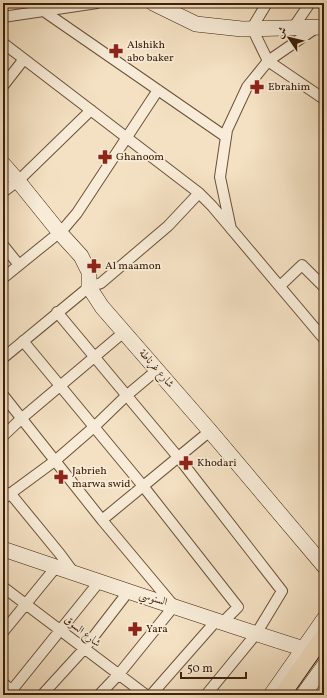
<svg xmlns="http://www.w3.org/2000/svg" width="327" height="698" font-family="Vollkorn,Amiri,serif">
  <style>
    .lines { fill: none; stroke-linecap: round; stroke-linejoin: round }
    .street-casing { stroke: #6b5038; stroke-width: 12 }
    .secondary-casing { stroke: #3d2009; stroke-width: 16 }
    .primary-casing { stroke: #3d2009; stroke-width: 18 }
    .street { stroke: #f8ecd8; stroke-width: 10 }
    .secondary { stroke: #f8ecd8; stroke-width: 15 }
    .primary { stroke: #f4e1c3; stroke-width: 16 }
    .labels { text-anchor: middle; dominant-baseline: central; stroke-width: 3.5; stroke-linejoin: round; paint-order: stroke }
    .poi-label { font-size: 11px; fill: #3d2009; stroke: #f8ecd8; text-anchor: start }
    .street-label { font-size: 11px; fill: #3d2009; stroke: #f8ecd8 }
  </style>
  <rect width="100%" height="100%" fill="#f4e1c3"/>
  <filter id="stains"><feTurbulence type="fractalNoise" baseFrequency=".005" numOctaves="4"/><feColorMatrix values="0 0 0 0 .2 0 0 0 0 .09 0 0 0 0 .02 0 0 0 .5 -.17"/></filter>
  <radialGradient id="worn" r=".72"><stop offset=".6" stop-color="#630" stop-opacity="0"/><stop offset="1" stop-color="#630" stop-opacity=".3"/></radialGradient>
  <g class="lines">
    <defs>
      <path id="street" d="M267 3 252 28 268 61 324 99
        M45 12 226 137
        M3 17 97 3
        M293 28 310 3
        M3 43 199 193 212 206 324 339
        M3 86 24 59
        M3 192 18 181 91 110
        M231 229 220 177 227 130 247 87 268 61 316 28
        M60 233 77 213 158 90
        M3 245 19 265
        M3 278 60 232
        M280 286 302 265 324 287
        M57 312 178 457 282 591 256 634 206 695
        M23 341 143 486 238 607 222 623
        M3 358 89 287 101 283 168 226 199 193
        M3 395 102 520 174 606 119 674 99 695
        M3 436 22 418 124 332
        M10 493 60 554 74 573
        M3 499 56 460 94 427 126 396 157 370
        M102 520 210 431
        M3 587 146 695
        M3 632 56 567
        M3 683 17 695
        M12 690 99 582
        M42 695 84 649 128 592
        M151 695 216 621"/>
      <path id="secondary" d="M153 3 196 24 242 29 324 27
        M3 164 18 181 60 233 81 256 89 272V287L102 307 210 431 324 566
        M3 549C103 583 203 617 304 649
        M271 695 324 619
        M303 695 324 666"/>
      <path id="primary" d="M282 695 324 635"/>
    </defs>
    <use href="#street" class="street-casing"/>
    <use href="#secondary" class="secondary-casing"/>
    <use href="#primary" class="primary-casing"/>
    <use href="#street" class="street"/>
    <use href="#secondary" class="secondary"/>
    <use href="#primary" class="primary"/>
  </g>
  <defs>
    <symbol id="pharmacy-bare" viewBox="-9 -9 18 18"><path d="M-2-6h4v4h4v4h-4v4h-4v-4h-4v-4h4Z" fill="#8f2418" stroke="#f8ecd8" stroke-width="2.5" paint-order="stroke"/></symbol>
  </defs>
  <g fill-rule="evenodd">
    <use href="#pharmacy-bare" x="106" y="41" width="20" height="20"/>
    <use href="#pharmacy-bare" x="247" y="77" width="20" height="20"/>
    <use href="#pharmacy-bare" x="95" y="147" width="20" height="20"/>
    <use href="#pharmacy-bare" x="84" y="256" width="20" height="20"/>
    <use href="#pharmacy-bare" x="176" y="453" width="20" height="20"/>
    <use href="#pharmacy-bare" x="51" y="467" width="20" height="20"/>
    <use href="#pharmacy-bare" x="125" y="619" width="20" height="20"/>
  </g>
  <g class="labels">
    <g class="poi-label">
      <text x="127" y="45">Alshikh<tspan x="127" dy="13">abo baker</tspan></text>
      <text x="268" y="87">Ebrahim</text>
      <text x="116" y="157">Ghanoom</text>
      <text x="105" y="266">Al maamon</text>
      <text x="197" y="463">Khodari</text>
      <text x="72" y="471">Jabrieh<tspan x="72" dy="13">marwa swid</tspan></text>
      <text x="146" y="629">Yara</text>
    </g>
    <g class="street-label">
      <text transform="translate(156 369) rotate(49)">شارع غرناطة</text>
      <text transform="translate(153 599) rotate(17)">السنوسي</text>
      <text transform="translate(82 632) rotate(38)">شارع السوق</text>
    </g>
  </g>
  <rect width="327" height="698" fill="none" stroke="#f4e1c3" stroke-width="16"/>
  <rect x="4" y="4" width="319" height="690" fill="none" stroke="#3d2009" stroke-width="2"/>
  <rect x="8" y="8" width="311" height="682" fill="none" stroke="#3d2009"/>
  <g transform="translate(289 38) rotate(305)" stroke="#f8ecd8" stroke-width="3" paint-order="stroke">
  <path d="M0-3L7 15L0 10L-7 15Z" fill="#3d2009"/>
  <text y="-6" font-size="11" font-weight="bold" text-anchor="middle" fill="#3d2009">ش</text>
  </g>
  <path d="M181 672v6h65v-6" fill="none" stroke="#3d2009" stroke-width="2"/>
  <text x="187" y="672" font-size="12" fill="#3d2009" stroke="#f8ecd8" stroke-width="3" paint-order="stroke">50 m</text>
  <rect width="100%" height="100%" filter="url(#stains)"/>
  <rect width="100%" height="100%" fill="url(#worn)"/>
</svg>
